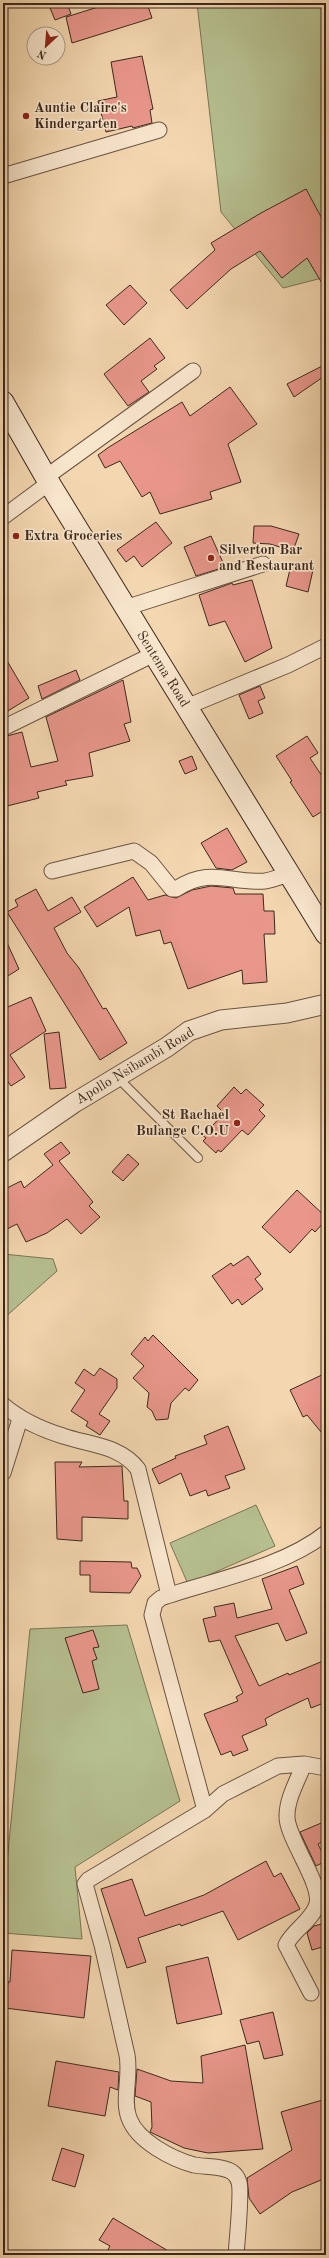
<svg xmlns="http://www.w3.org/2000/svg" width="329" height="2258" font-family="'Old Standard TT',serif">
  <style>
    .green { fill: #b6bf8f; stroke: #797456 }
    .building { fill: #e9978b; stroke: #3c291d }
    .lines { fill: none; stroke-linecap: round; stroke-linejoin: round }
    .service-casing { stroke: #6a5442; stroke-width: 10 }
    .minor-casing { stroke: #6a5442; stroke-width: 17 }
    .tertiary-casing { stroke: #6a5442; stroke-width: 21 }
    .secondary-casing { stroke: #3c291d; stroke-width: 23 }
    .service { stroke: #f7e5cc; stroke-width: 8 }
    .minor { stroke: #f7e5cc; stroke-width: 15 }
    .tertiary { stroke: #f7e5cc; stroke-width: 19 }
    .secondary { stroke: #f7e5cc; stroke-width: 21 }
    .poi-dot { fill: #8f2418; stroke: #f7e5cc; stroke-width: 1.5 }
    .labels { text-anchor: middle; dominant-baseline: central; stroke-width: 3.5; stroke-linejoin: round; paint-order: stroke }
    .poi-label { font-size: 14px; font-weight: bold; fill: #3c291d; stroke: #f7e5cc; text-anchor: start }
    .street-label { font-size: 14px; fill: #3c291d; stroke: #f7e5cc }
  </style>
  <rect width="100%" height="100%" fill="#f3d7b0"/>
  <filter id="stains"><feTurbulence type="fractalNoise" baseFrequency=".005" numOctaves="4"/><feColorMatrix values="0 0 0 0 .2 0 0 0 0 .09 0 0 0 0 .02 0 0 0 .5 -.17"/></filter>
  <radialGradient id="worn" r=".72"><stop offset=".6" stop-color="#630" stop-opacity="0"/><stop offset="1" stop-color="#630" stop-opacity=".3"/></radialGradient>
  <path class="green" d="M197 3H326V277L283 288 221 212Z
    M3 1254 53 1259 57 1271 3 1319Z
    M256 1505 275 1546 188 1584 170 1543Z
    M127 1625 180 1801 75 1867 82 1939 3 1933 8 1852 30 1629Z"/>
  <path class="building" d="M48 3H67L71 14 55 20Z
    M111 3H147L152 18 72 43 66 17Z
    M142 56 153 109 150 110 152 123 133 128 132 126 106 132 98 101 117 97 111 62Z
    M306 189 326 226V290L307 258 282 278 260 251 231 269 187 309 170 290 215 250 211 243 261 213Z
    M130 285 147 303 124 325 106 305Z
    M150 338 165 358 154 366 157 369 141 381 149 392 128 406 104 374Z
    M326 364V375L294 397 287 384Z
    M230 387 257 424 228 444 241 482 210 492 212 499 160 514 150 492 142 497 120 461 105 468 98 455 109 447 182 402 190 416Z
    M156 522 172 543 142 567 134 556 126 562 117 550Z
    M254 526H271L299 534 293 551 270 544 253 543Z
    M211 536 225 567 196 576 184 547Z
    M291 565 313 570 308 592 286 586Z
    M252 580 272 648 245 662 225 621 209 626 199 595 232 583 233 585Z
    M3 654 29 698 3 714Z
    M76 670 80 680 42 699 38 686Z
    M123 680 131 722 124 724 130 741 89 753 93 776 65 781 67 785 37 792 39 798 3 807V737L22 732 31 767 58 761 46 717Z
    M260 686 265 698 258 701 263 713 249 719 239 695Z
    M307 736 318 753 310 758 326 782V809L313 817 290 782 292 781 276 756Z
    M192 756 197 769 185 774 179 761Z
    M227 828 247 862 232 870 216 868 201 843Z
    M133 877 148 900 165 895 176 898 192 890 211 886 233 888 235 894H263L264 911H274L275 934H264L267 982 243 984 242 970 188 989 171 942 164 944 160 930 136 936 129 907 97 927 84 907Z
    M36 889 48 911 72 897 81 912 54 928 67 953 79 968 103 1009 106 1008 127 1043 100 1060 7 912 18 906 15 900Z
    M3 934 19 969 3 979Z
    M31 997 46 1031 10 1055 25 1077 11 1086 3 1075V1009Z
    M59 1032 66 1088 50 1089 44 1034Z
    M234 1087 241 1094 246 1089 264 1105 259 1110 265 1116 248 1135 242 1130 221 1152 218 1150 216 1153 203 1141 206 1138 203 1136 224 1113 217 1106Z
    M61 1142 70 1153 59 1161 93 1202 89 1206 100 1217 81 1234 67 1219 47 1233 26 1242 17 1224 3 1231V1190L21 1181 24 1188 53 1165 44 1154Z
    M128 1154 139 1164 123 1181 112 1172Z
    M297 1190 326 1217V1220L315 1232 312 1229 290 1253 262 1227Z
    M248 1256 261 1274 255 1279 263 1289 242 1305 238 1299 232 1304 212 1276 231 1263 233 1266Z
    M153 1335 198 1380 189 1391 185 1388 171 1403 168 1419 156 1420 152 1411 147 1407 149 1393 133 1378 144 1366 131 1354 145 1337 148 1341Z
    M100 1368 117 1379V1388L99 1414 110 1421 100 1435 86 1426 88 1422 71 1411 85 1390 75 1383 84 1369 94 1376Z
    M326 1373V1438L307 1415 303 1417 290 1390Z
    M228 1426 245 1469 225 1476 230 1488 208 1496 206 1490 190 1496 181 1473 159 1484 152 1469 176 1458 175 1456 207 1444 204 1436Z
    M55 1462H82L79 1467 122 1466 124 1501H128V1519L82 1517V1541L57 1539Z
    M80 1561 131 1562 132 1568H137L141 1576 130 1593 90 1592V1575H80Z
    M297 1566 304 1584 289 1590 307 1633 286 1641 278 1623 235 1636 259 1686 288 1673 289 1675 323 1661 326 1668V1702L311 1708 308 1698 274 1714 265 1719 267 1725 242 1736 248 1750 233 1756 231 1751 221 1755 204 1714 238 1701 236 1697 243 1693 220 1640 209 1642 203 1619 216 1616 214 1607 234 1603 237 1618 272 1609 262 1579Z
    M93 1630 99 1647 93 1648 97 1659 92 1661 99 1689 83 1693 65 1638Z
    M326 1821V1840L318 1844 326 1861 316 1866 300 1832Z
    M266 1861 274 1877 281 1873 300 1909 238 1940 223 1911 181 1926 180 1924 138 1938 146 1962 127 1968 101 1889 132 1879 145 1916 204 1895Z
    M326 1923V1946L312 1950 307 1933 314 1926Z
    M12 1950 91 1956 84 2018 5 2008 8 1982H10Z
    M208 1957 222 2014 177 2024 166 1967Z
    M273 2012 283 2055 264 2059 259 2041 247 2044 240 2020Z
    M245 2045 263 2149 208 2153 184 2148 150 2132 152 2127 151 2102 135 2096 137 2069 171 2081 203 2083 201 2056Z
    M56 2061 119 2072 118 2090 110 2087 105 2116 48 2106Z
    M326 2099V2178L292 2192 260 2214 249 2198 247 2178 292 2150 281 2112Z
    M62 2148 84 2155 75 2187 52 2180Z
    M113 2218 175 2255H105L110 2246 99 2240Z"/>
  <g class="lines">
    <defs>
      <path id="service" d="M117 1077 198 1158"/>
      <path id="minor" d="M3 176 159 130
        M46 477 193 371
        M3 517 49 483
        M125 608 263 564
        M186 707 288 665 326 646
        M3 728 154 654
        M52 871 134 851 151 863 172 889H176C210 866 231 884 265 881 273 880 282 876 289 874
        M3 1405C21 1420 40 1429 63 1436 89 1445 120 1445 138 1469L169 1595
        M3 1473 20 1419
        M304 1764C298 1780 287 1798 287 1816 286 1837 322 1883 317 1904 313 1920 293 1930 286 1945L311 1993
        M205 1810 152 1615 155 1603 161 1598C213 1580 282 1568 326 1533
        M236 2255C237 2241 242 2192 239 2182 238 2179 235 2174 232 2172 223 2166 205 2167 194 2165 172 2159 137 2141 129 2118 122 2100 131 2076 127 2055L102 1945 85 1884 88 1880 205 1810 223 1794 278 1766 304 1764 326 1768"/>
      <path id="tertiary" d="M3 1152 74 1103 167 1047 189 1031 221 1020 287 1013 326 1004"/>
      <path id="secondary" d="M3 402 51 486 326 934"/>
    </defs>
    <use href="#service" class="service-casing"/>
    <use href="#minor" class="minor-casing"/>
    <use href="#tertiary" class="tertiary-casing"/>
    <use href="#secondary" class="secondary-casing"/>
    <use href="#service" class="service"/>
    <use href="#minor" class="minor"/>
    <use href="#tertiary" class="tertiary"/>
    <use href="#secondary" class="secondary"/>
  </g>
  <g class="poi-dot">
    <circle cx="26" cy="116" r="4"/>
    <circle cx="16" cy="536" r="4"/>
    <circle cx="211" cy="558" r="4"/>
    <circle cx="237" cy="1123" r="4"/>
  </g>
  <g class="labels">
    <g class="poi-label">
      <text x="34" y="108">Auntie Claire's<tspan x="34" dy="16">Kindergarten</tspan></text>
      <text x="24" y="536">Extra Groceries</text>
      <text x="219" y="550">Silverton Bar<tspan x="219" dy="16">and Restaurant</tspan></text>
      <text x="229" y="1115" text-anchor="end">St Rachael<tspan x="229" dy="16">Bulange C.O.U</tspan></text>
    </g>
    <g class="street-label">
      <text transform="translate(163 669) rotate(58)">Sentema Road</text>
      <text transform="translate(135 1066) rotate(-31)">Apollo Nsibambi Road</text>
    </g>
  </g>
  <rect width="329" height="2258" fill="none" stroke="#f3d7b0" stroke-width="16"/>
  <rect x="4" y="4" width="321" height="2250" fill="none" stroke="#3c291d" stroke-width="2"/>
  <rect x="8" y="8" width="313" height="2242" fill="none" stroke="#3c291d"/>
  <g transform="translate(46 46) rotate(206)"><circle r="19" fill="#f7e5cc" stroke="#ac9a86"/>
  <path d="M0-3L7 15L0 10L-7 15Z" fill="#8f2418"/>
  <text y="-6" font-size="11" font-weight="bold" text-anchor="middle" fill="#3c291d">N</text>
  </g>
  <rect width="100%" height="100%" filter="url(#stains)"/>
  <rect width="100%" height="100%" fill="url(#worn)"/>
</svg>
